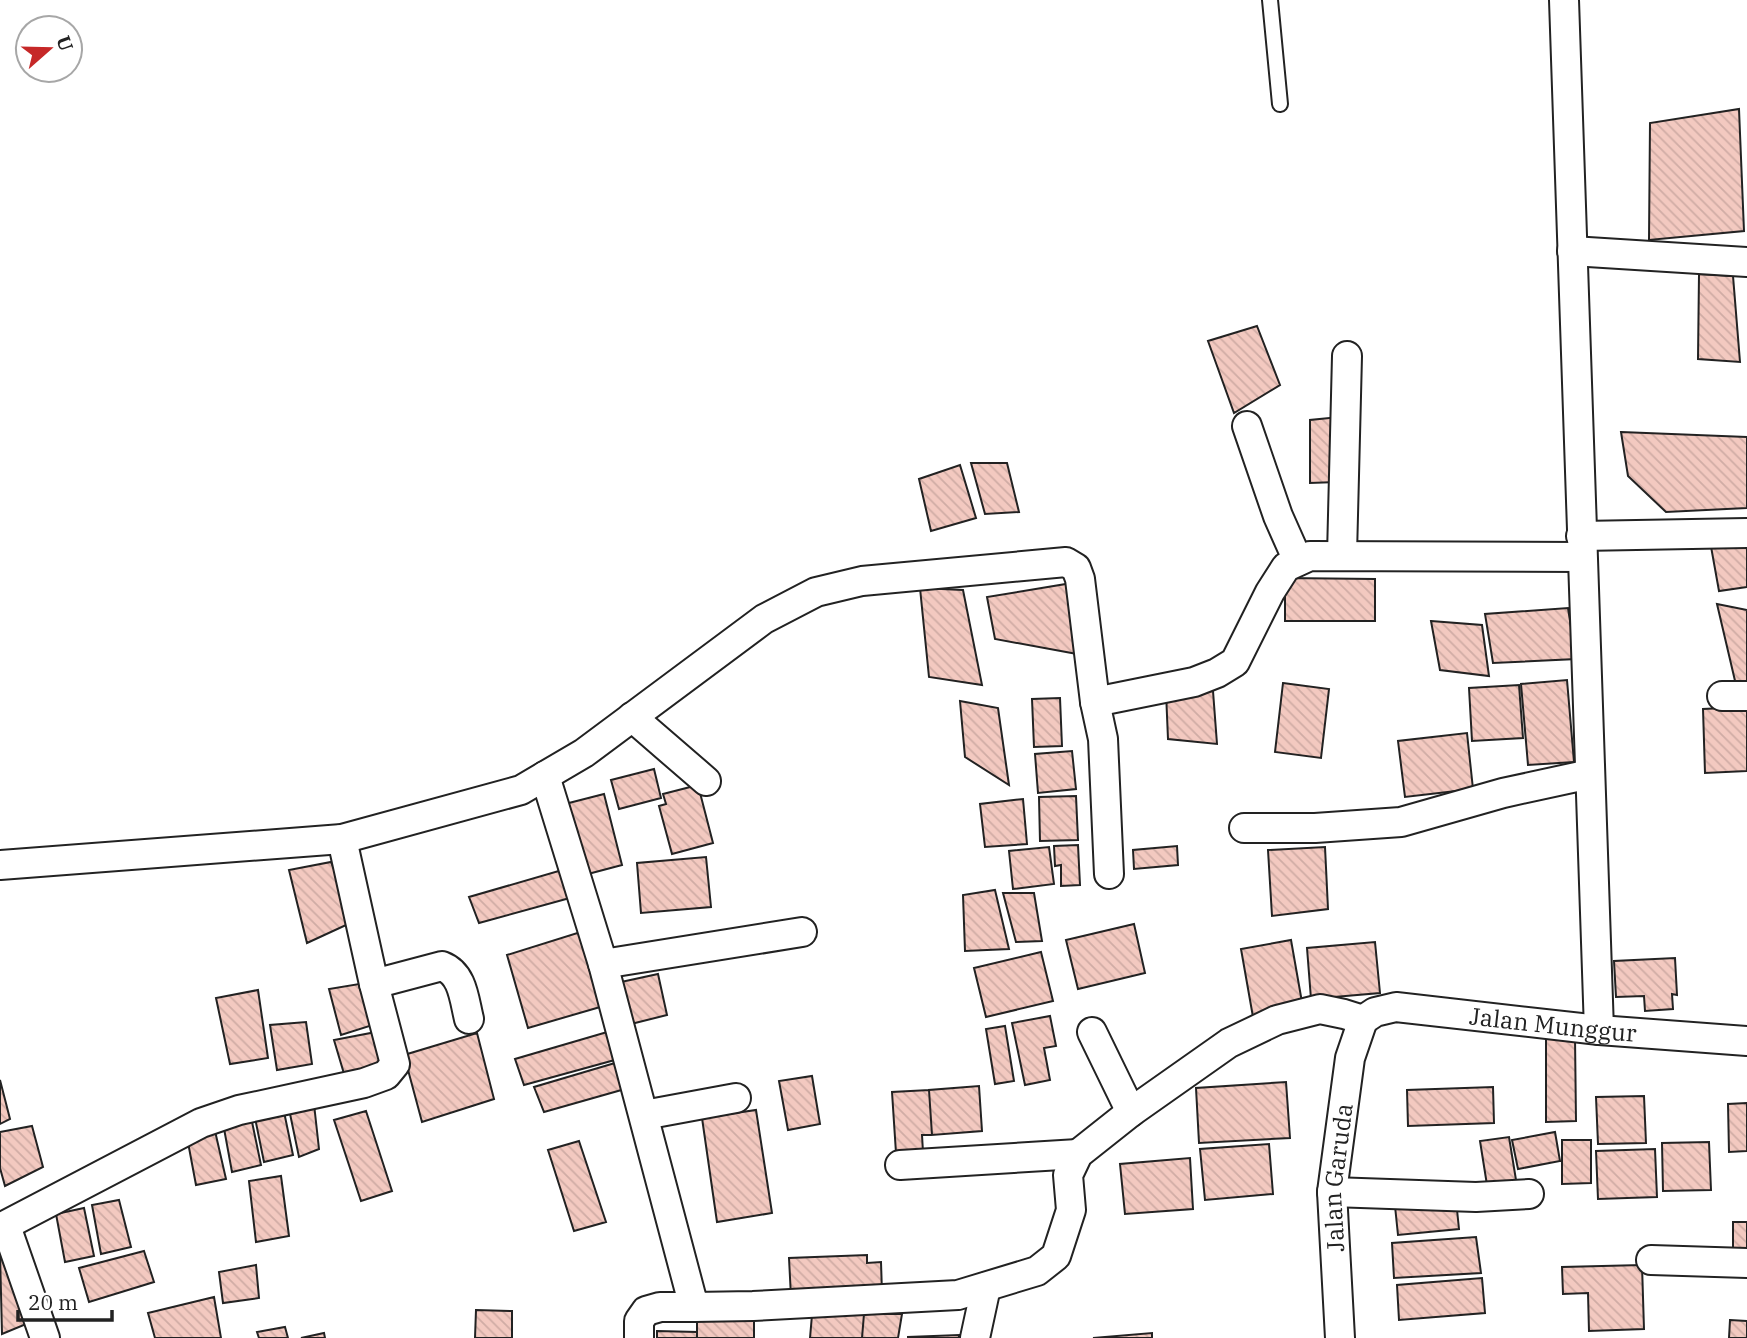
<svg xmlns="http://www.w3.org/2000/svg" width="1747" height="1338" font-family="'IBM Plex Serif',serif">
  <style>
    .building { fill: url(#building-back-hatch); stroke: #222; stroke-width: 2 }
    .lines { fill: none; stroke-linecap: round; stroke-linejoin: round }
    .service-casing { stroke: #222; stroke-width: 18 }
    .minor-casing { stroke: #222; stroke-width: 32 }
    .service { stroke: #fff; stroke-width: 14 }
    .minor { stroke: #fff; stroke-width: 28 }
    .labels { text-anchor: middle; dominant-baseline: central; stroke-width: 5; stroke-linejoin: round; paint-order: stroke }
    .street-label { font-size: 24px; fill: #222; stroke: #fff }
  </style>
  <defs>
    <pattern id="building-back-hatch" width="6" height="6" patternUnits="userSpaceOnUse" patternTransform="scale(1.75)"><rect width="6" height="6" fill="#f3c9c0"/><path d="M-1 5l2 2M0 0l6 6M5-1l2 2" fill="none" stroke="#d0aca5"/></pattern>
  </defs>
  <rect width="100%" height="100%" fill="#fff"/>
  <path class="building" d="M1739 109 1744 231 1649 240 1650 123Z
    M1699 274 1733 276 1740 362 1698 359Z
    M1257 326 1280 385 1234 413 1208 341Z
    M1339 417 1337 482 1310 483V420Z
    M1621 432 1747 437V508L1666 512 1628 476Z
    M971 463H1007L1019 512 985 514Z
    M960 465 976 518 931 531 919 479Z
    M1747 540V587L1719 591 1710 541Z
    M1285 578 1375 579V621H1285Z
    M1072 583 1077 654 995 639 987 597Z
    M920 588 963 590 982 685 929 677Z
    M1717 604 1747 610V686L1736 685Z
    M1568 608 1576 659 1493 663 1485 614Z
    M1431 621 1482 625 1489 676 1440 670Z
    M1567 680 1574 762 1528 765 1521 684Z
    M1283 683 1329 689 1321 758 1275 752Z
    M1519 685 1523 738 1472 741 1469 688Z
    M1213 691 1217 744 1168 739 1166 692Z
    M1060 698 1062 746 1034 747 1032 699Z
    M960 701 998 708 1009 785 965 757Z
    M1747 707V771L1705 773 1703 709Z
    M1467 733 1473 789 1405 797 1398 741Z
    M1072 751 1076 789 1038 793 1035 754Z
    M654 769 661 798 619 809 611 780Z
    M698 785 713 843 672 854 659 806 666 804 663 794Z
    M604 794 622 865 588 874 576 827 568 829 561 805Z
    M1076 796 1078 840 1040 841 1039 797Z
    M1023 799 1027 844 985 847 980 804Z
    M1078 845 1080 885 1061 886V865L1055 866 1054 846Z
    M1177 846 1178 865 1134 869 1133 850Z
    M1049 847 1054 884 1013 889 1009 851Z
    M1325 847 1328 909 1272 916 1268 850Z
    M706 857 711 907 641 913 637 863Z
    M331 862 357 920 307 943 289 870Z
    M569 868 577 896 479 923 469 897Z
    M995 890 1009 949 965 951 963 895Z
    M1003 893H1034L1042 941 1016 942Z
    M1134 924 1145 973 1078 989 1066 940Z
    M587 930 607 1005 528 1028 507 955Z
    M1291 940 1303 1008 1253 1017 1241 949Z
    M1375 942 1380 993 1311 999 1307 948Z
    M1041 952 1053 1001 986 1017 974 968Z
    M1675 958 1677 995 1672 994 1673 1009 1645 1011 1644 996 1616 997 1614 961Z
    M658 974 667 1015 631 1024 621 982Z
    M359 984 376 1024 341 1035 329 989Z
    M258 990 268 1058 230 1064 216 998Z
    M1050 1016 1056 1046 1044 1048 1050 1080 1025 1085 1012 1023Z
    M306 1022 312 1064 277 1070 270 1025Z
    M1005 1026 1014 1081 995 1084 986 1029Z
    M614 1030 622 1058 524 1085 515 1059Z
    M376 1032 385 1067 345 1077 334 1040Z
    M477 1033 494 1099 422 1122 404 1055Z
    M1546 1037H1575L1576 1121 1546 1122Z
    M625 1060 632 1087 544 1112 534 1087Z
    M812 1076 820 1124 788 1130 779 1081Z
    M0 1080 10 1119 0 1124Z
    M1286 1082 1290 1138 1199 1143 1196 1088Z
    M979 1086 982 1131 932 1135 929 1090Z
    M1493 1087 1494 1123 1408 1126 1407 1090Z
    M929 1090 932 1135H922L923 1152 896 1153 892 1092Z
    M1644 1096 1646 1143 1598 1144 1596 1097Z
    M1747 1103V1151L1729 1152 1728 1104Z
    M314 1104 319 1149 299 1157 289 1109Z
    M283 1107 293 1155 264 1162 254 1113Z
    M756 1110 772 1213 717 1222 702 1118Z
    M366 1111 392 1191 361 1201 334 1120Z
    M251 1117 261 1165 232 1172 223 1123Z
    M32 1126 43 1167 5 1186 0 1168V1132Z
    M215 1131 226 1179 196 1185 187 1137Z
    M1555 1132 1560 1161 1518 1169 1512 1140Z
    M1509 1137 1516 1180 1487 1185 1480 1141Z
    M1562 1140H1591V1183L1562 1184Z
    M579 1141 606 1222 574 1231 548 1150Z
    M1709 1142 1711 1190 1663 1191 1662 1143Z
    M1269 1144 1273 1194 1205 1200 1200 1149Z
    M1655 1149 1657 1197 1598 1199 1596 1151Z
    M1190 1158 1193 1209 1125 1214 1120 1164Z
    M281 1176 289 1236 256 1242 249 1181Z
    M119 1200 131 1247 101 1254 92 1205Z
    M1456 1200 1459 1229 1398 1235 1395 1206Z
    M84 1208 94 1256 65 1262 56 1214Z
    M1733 1222H1747V1256H1733Z
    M1476 1237 1481 1273 1394 1278 1392 1243Z
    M144 1251 154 1282 89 1302 79 1268Z
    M0 1253H10L36 1320 2 1334Z
    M867 1255V1263L881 1262 882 1293 791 1297 789 1258Z
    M256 1265 259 1298 223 1303 219 1272Z
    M1642 1265 1644 1329 1589 1331 1588 1293 1563 1294 1562 1267Z
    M1482 1278 1485 1313 1399 1320 1397 1285Z
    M214 1297 221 1338H155L148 1313Z
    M476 1310 512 1311V1338H475Z
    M714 1314H754V1338H697V1321H714Z
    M864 1314H902L898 1338H862Z
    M864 1314 862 1338H810L812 1315Z
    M1730 1320 1747 1321V1338H1729Z
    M285 1327 288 1338H259L257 1332Z
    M657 1331 697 1332V1338H657Z
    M324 1333 325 1338H301Z
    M1152 1333V1338H1093Z
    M959 1335V1338H908V1337Z"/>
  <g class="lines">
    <defs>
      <path id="service" d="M1270 0 1280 104"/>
      <g id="minor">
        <path d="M1564 0 1599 1030"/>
        <path d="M1572 251 1747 262"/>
        <path d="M1247 426 1278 516 1298 561"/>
        <path d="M1581 536 1747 533"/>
        <path d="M1342 555 1347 356"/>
        <path d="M1722 696H1747"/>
        <path d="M632 717 706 781"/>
        <path d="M545 776 603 964 694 1307 753 1306 958 1295 1037 1271 1056 1256 1071 1210 1068 1175 1078 1154 1131 1112 1229 1043 1277 1020 1320 1009 1344 1014 1363 1020"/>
        <path d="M1244 828H1315L1401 822 1503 793 1590 774"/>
        <path d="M0 865 342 839 521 790 584 753 764 619 816 592 862 581 1066 562 1076 568 1080 579 1095 702"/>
        <path d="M1109 874 1103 739 1095 702 1194 682 1217 673 1235 662 1270 592 1286 567 1310 556 1582 557"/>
        <path d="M603 964 802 932"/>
        <path d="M374 984 442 966C463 974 464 999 469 1019"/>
        <path id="s1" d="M1363 1020 1375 1012 1396 1007 1599 1030 1747 1041"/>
        <path d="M1092 1032 1131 1112"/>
        <path d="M644 1115 736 1098"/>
        <path d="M900 1165 1078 1154"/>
        <path d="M1332 1192 1476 1197 1529 1194"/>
        <path d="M6 1226 45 1338"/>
        <path d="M0 1228 201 1123 239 1110 364 1083 386 1075 395 1064 374 984 342 839"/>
        <path d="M1651 1260 1747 1263"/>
        <path d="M639 1338V1321L646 1311 660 1307H694"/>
        <path d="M975 1338 986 1287"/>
        <path id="s2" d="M1340 1338 1332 1192 1350 1058 1363 1020"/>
      </g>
    </defs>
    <use href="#service" class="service-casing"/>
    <use href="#minor" class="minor-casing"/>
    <use href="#service" class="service"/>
    <use href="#minor" class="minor"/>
  </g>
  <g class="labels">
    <g class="street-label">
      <text stroke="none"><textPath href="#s1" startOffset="194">Jalan Munggur</textPath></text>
      <text stroke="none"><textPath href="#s2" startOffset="161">Jalan Garuda</textPath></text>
    </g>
  </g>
  <g transform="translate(49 49) rotate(70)"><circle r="33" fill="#ffffff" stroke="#a7a7a7" stroke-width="2"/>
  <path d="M0-5L12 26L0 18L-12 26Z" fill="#c62828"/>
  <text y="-10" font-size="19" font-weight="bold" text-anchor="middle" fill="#222222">U</text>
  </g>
  <path d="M18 1310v10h94v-10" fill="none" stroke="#222222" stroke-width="3.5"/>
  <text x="28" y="1310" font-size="21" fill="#222222" stroke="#ffffff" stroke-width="5" paint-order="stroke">20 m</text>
</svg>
